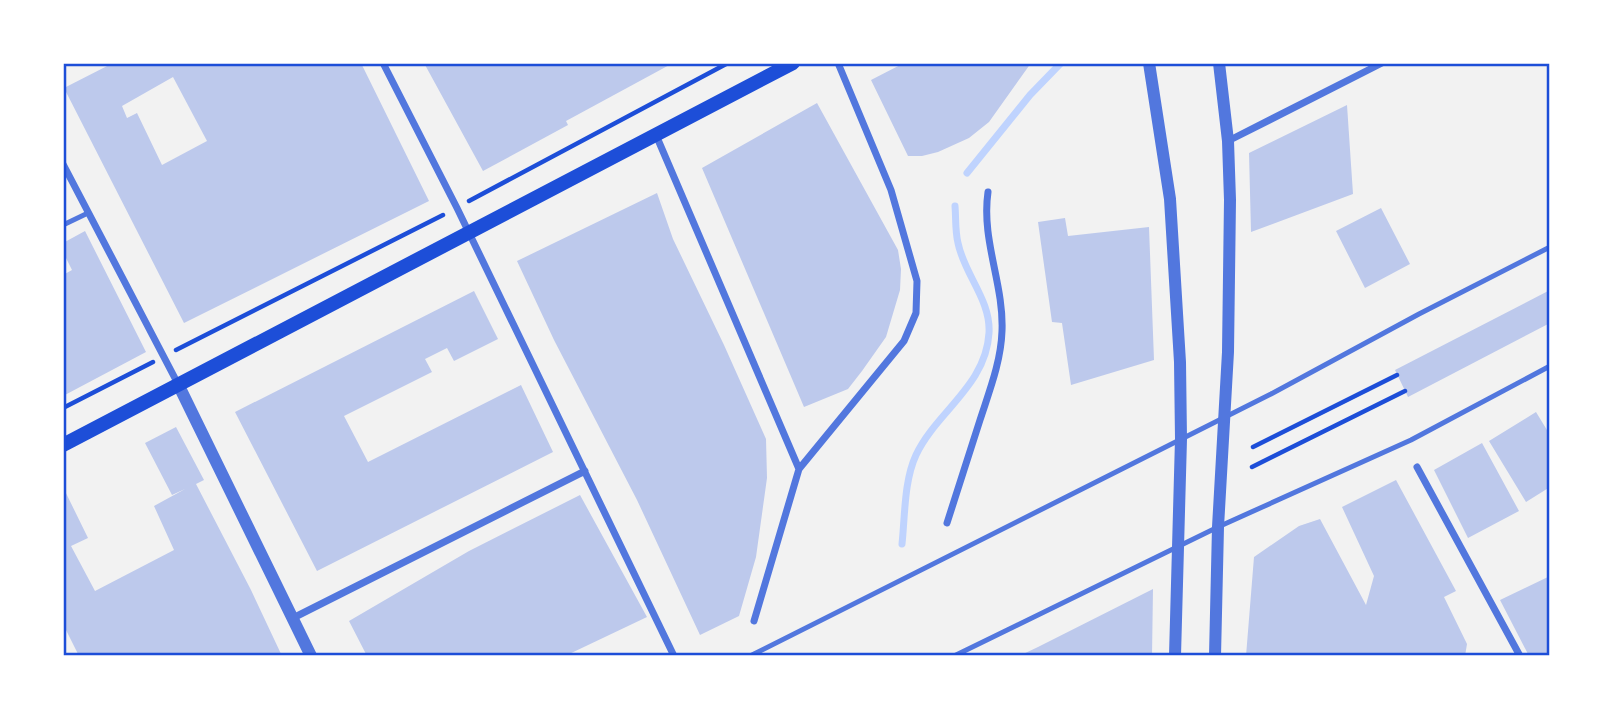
<svg xmlns="http://www.w3.org/2000/svg" width="1613" height="719" font-family="Raleway,sans-serif">
  <style>
    .lines { fill: none; stroke-linecap: round; stroke-linejoin: round }
    .stream { stroke: #bfd3fe; stroke-width: 7 }
    .building { fill: #bdc9ec; fill-rule: evenodd }
    .path { stroke: #1d4ed8; stroke-width: 4.5 }
    .service { stroke: #5277de; stroke-width: 5 }
    .minor { stroke: #5277de; stroke-width: 7 }
    .tertiary { stroke: #5277de; stroke-width: 12 }
    .secondary { stroke: #1d4ed8; stroke-width: 14 }
    .neatline { fill: none; stroke: #1d4ed8; stroke-width: 2.5 }
  </style>
  <rect width="100%" height="100%" fill="#f2f2f2"/>
  <g class="lines">
    <path class="stream" d="M967 173 1030 95 1061 63
      M902 544C905 516 904 481 916 455 936 412 986 386 989 333 991 300 964 274 958 243 955 231 956 218 955 206"/>
  </g>
  <path class="building" d="M113 63H361L429 201 184 323 64 88ZM173 77 207 141 162 165 137 113 127 118 122 106Z
    M424 63H673L566 121 568 125 483 171Z
    M904 63H1031L989 122 969 138 938 152 922 156H908L871 80Z
    M817 103 898 250 901 269 900 290 886 337 862 371 848 389 804 407 702 168Z
    M1347 105 1353 194 1251 232 1249 153Z
    M657 193 673 239 724 345 766 439 767 478 756 557 739 616 700 635 637 500 554 340 517 261Z
    M1381 208 1410 264 1365 288 1336 231Z
    M1065 218 1068 236 1149 227 1154 360 1071 385 1062 323 1052 322 1038 222Z
    M85 231 146 352 63 396V275L72 270 63 252V243Z
    M1550 290V323L1408 397 1395 370Z
    M474 291 498 339 454 361 447 348 425 359 432 372 344 416 368 462 521 385 553 452 317 571 235 412Z
    M1536 412 1550 435V487L1526 502 1489 441Z
    M176 427 204 480 196 484 251 590 282 656H79L63 624V487L88 538 71 546 95 591 174 550 154 506 185 489 172 495 145 443Z
    M1482 443 1519 511 1468 538 1434 470Z
    M1396 480 1456 591 1444 597 1467 644 1465 656H1246L1254 557 1299 526 1320 519 1366 605 1374 576 1342 507Z
    M580 495 647 617 565 656H367L349 621 469 551Z
    M1550 576V656H1529L1500 600Z
    M1153 589 1152 656H1019L1038 647Z"/>
  <g class="lines">
    <path class="path" d="M469 201 728 63
      M176 350 443 215
      M63 408 153 362
      M1253 447 1397 375
      M1252 467 1405 391"/>
    <path class="service" d="M63 225 88 213
      M750 656 1271 394 1419 314 1550 247
      M954 656 1218 527 1411 440 1550 366"/>
    <path class="minor" d="M383 63 457 208 674 656
      M656 135 799 469
      M1228 141 1382 63
      M63 164 178 384
      M1417 467 1520 656
      M947 523C958 489 969 455 980 420 989 392 1001 362 1002 331 1004 284 981 240 988 192
      M293 618 585 471
      M754 621 799 469 904 341 916 313 917 281 891 190 838 63"/>
    <path class="tertiary" d="M1149 63 1170 199 1180 362 1181 439 1175 656
      M178 384 311 656
      M1215 656 1218 527 1228 352 1230 200 1228 141 1219 63"/>
    <path class="secondary" d="M63 445 793 63"/>
  </g>
  <rect width="1613" height="719" fill="none" stroke="#ffffff" stroke-width="130"/>
  <rect x="65" y="65" width="1483" height="589" class="neatline"/>
</svg>
